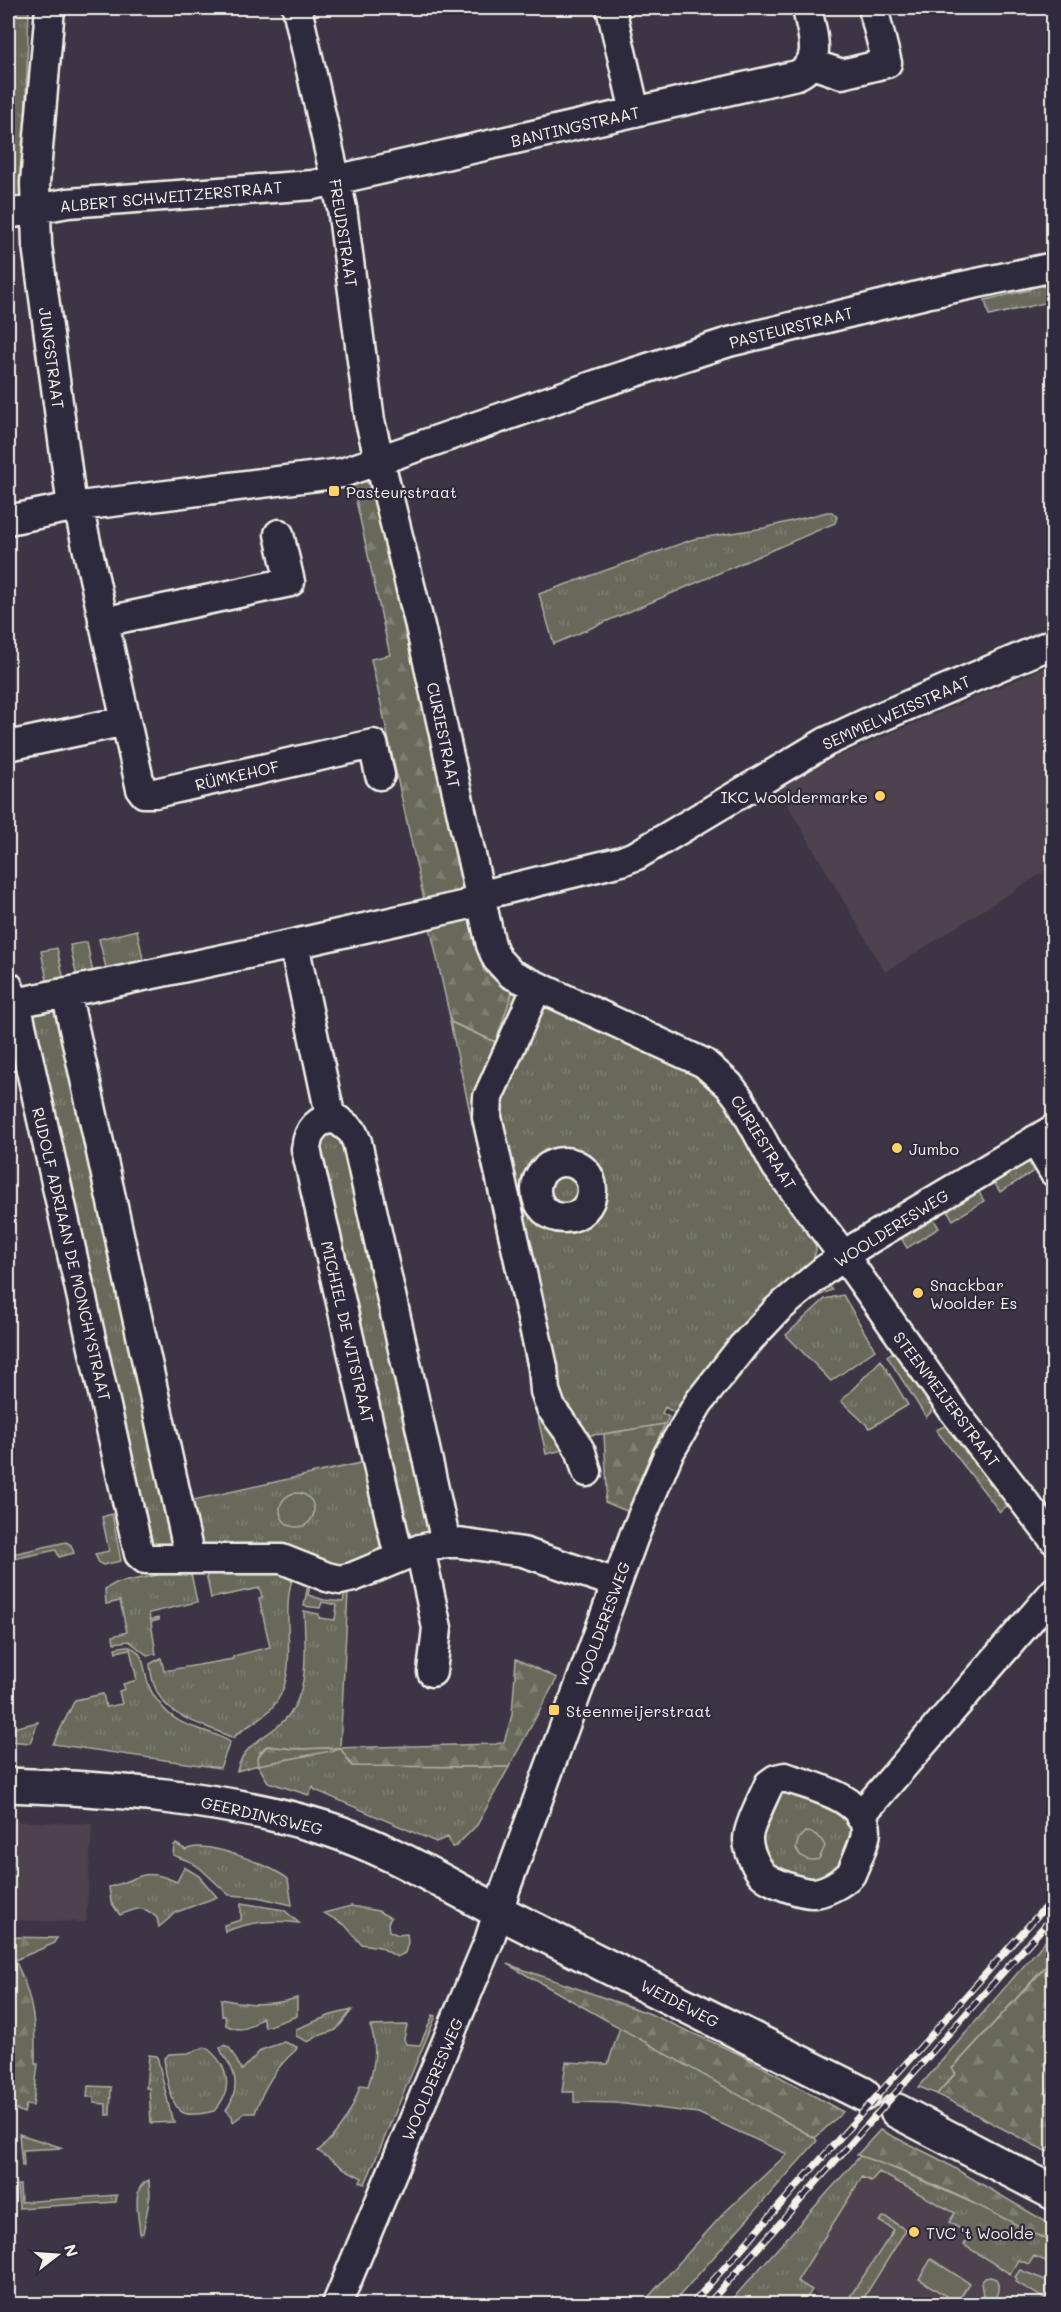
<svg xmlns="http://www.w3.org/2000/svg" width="1061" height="2312" font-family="Mali,sans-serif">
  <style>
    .built { fill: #4e424e }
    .grass { fill: url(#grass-tufts); stroke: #aeada1; stroke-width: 1.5 }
    .forest { fill: url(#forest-firs); stroke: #aeada1; stroke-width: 1.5 }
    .park { fill: #67695a; stroke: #aeada1; stroke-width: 1.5 }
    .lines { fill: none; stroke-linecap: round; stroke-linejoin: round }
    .minor-casing { stroke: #f4f1e8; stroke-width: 33 }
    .major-casing { stroke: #f4f1e8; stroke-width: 38 }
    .minor { stroke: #2f2a3d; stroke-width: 28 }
    .major { stroke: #2f2a3d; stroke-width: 33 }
    .rail-casing { stroke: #f4f1e8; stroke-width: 7 }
    .rail { stroke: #2f2a3d; stroke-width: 4.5; stroke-dasharray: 14; stroke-linecap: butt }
    .poi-dot { fill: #ffd166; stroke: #2f2a3d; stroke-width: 2 }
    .labels { text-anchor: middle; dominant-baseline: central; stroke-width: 4.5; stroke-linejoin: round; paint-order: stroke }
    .street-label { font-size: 16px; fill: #f4f1e8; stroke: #2f2a3d }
    .poi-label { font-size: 16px; fill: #f4f1e8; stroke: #2f2a3d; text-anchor: start }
  </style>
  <defs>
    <pattern id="grass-tufts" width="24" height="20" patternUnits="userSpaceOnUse" patternTransform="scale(1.5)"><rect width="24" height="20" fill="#67695a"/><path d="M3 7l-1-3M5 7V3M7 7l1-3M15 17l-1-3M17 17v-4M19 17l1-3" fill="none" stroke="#7d7f72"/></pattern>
    <pattern id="forest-firs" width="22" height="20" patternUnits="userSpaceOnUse" patternTransform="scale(1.5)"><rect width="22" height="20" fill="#67695a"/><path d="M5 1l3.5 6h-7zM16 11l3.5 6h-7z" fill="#7d7f72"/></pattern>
  </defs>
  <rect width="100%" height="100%" fill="#3d3545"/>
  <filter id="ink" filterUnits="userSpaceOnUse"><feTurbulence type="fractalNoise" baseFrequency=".0167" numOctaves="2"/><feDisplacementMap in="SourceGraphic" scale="12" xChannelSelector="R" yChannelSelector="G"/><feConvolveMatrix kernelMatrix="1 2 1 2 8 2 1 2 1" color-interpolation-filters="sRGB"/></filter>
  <g filter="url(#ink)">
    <path class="built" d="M1053 664V866L885 972 778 788 810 768Z
      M8 1821 92 1824 86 1922 8 1920Z
      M879 2172 948 2209 1053 2256V2304H833L797 2281 863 2176Z"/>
    <path class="grass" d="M8 8H29L23 191 15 204 8 206Z
      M1037 282 1044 287 1053 285V301L989 316 985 300 1029 290Z
      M827 512H832L837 517 835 523 554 644 539 594 694 539 764 528Z
      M137 930 144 964 107 972 99 939Z
      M87 942 93 974 77 978 70 945Z
      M57 948 64 980 48 985 41 951Z
      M512 992 538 1006 543 1004 688 1066 729 1102 815 1240 816 1251 811 1265 678 1415 665 1407 662 1413 669 1417 665 1424 604 1434 564 1437 567 1449 546 1454 450 1022 495 1042Z
      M55 1009 60 1013 177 1537 172 1545 150 1549 30 1016 35 1010Z
      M322 1132 346 1134 433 1526 425 1539 409 1541 317 1137Z
      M1026 1158 1034 1171 1000 1192 992 1179Z
      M976 1187 984 1201 953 1220 945 1206Z
      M931 1215 939 1228 907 1248 899 1234Z
      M827 1283 832 1290C799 1301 754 1359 732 1386L729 1384 754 1349Z
      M843 1295 875 1350 831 1381 786 1335 825 1299Z
      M896 1350 934 1402 931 1412 926 1417 887 1356Z
      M881 1360 908 1405 870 1428 841 1401Z
      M947 1425 1009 1504 1000 1512 936 1430Z
      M365 1462 382 1545 374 1554 349 1569 214 1546 202 1543 198 1539 189 1501Z
      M112 1514 121 1561 103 1565 99 1563 95 1554 109 1551 102 1517Z
      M66 1542 71 1545 74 1553 59 1557 56 1550 8 1560V1555Z
      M274 1572 293 1576C278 1619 304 1675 270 1710 259 1721 244 1727 233 1738 195 1719 154 1719 150 1664L161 1658 164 1671 233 1659V1656L270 1647 259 1598 262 1597 260 1588 211 1598 206 1573Z
      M169 1573H191L197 1602 149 1613 150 1620 158 1618 159 1620 151 1622 156 1654 147 1655 129 1641 114 1643 113 1636 127 1632 120 1601 106 1604 105 1589 116 1583Z
      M308 1584 310 1585 308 1595 324 1600 343 1602 345 1592H348L340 1748 293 1749 267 1746 260 1752 341 1749 352 1766 509 1767 477 1825 456 1846 452 1847 448 1837 436 1842 315 1790 313 1787 309 1795 268 1782 258 1765 237 1771C243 1746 261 1740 279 1725 312 1698 305 1649 304 1611L319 1614V1618L335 1620 337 1605 322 1602 320 1608 304 1606Z
      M126 1646C144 1649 143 1665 147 1679 149 1689 154 1697 160 1704 180 1731 206 1726 230 1742L220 1768 53 1744 75 1700 103 1694 106 1707 122 1704 119 1691 125 1689 123 1684 137 1680 130 1649 116 1652 115 1648Z
      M38 1722 30 1743 8 1741V1729Z
      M777 1789 829 1802 856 1825 842 1870 819 1885 781 1876 758 1847Z
      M176 1844 186 1850C204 1838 272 1866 288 1879L292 1905 257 1897 229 1895 201 1869 191 1862 173 1855 174 1845Z
      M184 1867 199 1876 217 1897 177 1912 159 1927 157 1918C143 1904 137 1908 120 1915L111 1902 109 1887C142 1878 142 1867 177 1882Z
      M241 1903 284 1910 299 1923C274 1920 248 1921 225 1932L224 1925 241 1920Z
      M351 1906 378 1911 391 1918 388 1923 389 1931 398 1935 407 1934 408 1943 405 1953 397 1957 380 1947 361 1944 345 1925 324 1913Z
      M1053 1932V1958L952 2069 956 2072 937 2094 919 2087Z
      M297 1998V2016L269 2026 265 2027 262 2017C251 2028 241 2033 226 2025L225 2016H222L221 1999C246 2005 272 2006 297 1998Z
      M352 2010 336 2030 318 2036 308 2042 296 2036V2029L331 2015Z
      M433 2015 436 2016 365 2184 360 2182 362 2178 345 2169 318 2151C339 2133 353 2112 360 2085L368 2086C375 2066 378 2045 370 2026L407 2025 404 2039 406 2044 420 2045Z
      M620 2027 815 2138 817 2141 672 2304H642L724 2213 787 2154 698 2113 616 2103 574 2102V2092H562L566 2062 608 2064Z
      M284 2042 297 2047 296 2050C276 2067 263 2088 255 2113H245L233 2122 232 2116 226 2110C236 2096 238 2080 230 2065 226 2059 222 2054 220 2048L224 2045 229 2047 242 2070 261 2050Z
      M205 2047C228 2063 235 2090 214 2111 206 2113 190 2117 182 2112 170 2105 165 2071 164 2059L169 2054 188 2053Z
      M149 2055 157 2056 172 2119 175 2122 151 2123 149 2088H146Z
      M88 2086 111 2087 110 2115H106V2104L94 2103V2097H87Z
      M19 2134 63 2148 23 2150 24 2166H22Z
      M860 2156 878 2161 984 2208 1053 2243V2264L1034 2256 1029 2264 1018 2260 1010 2274 964 2245 970 2235 949 2222 955 2213 879 2172 871 2181 862 2177 797 2281 812 2290 803 2304H728Z
      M149 2180 150 2196 143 2233 140 2234C139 2217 130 2187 149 2180Z
      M17 2185H20L21 2202 117 2195 116 2202 19 2208Z
      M883 2217 887 2218 906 2230 860 2304H845L894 2230 879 2221Z
      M1020 2270 1053 2283V2304L1016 2282 1017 2279 1015 2277Z
      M990 2277 996 2279C1001 2285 997 2300 990 2304L984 2302 981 2283 985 2278Z"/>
    <path class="forest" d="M351 478C364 476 373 487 379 496L474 941 484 971 512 992 496 1042 451 1022 371 659 390 655Z
      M665 1424 641 1476 629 1512 605 1502 607 1489 604 1434Z
      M516 1659 557 1678 509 1767 352 1766 341 1749 258 1765 257 1758 267 1746 293 1749 496 1744 504 1742 512 1715Z
      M8 1937 57 1938 53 1944 15 1960C33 1997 36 2024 35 2064H38L33 2106 26 2105 24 2113 13 2108 12 2093H8Z
      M1053 1959 1054 2140 1047 2152 937 2094 956 2073 952 2069Z
      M507 1964 648 2013 741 2055 843 2112 815 2138Z
      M880 2130 937 2158 1053 2226V2243C990 2211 925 2177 857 2155Z"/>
    <path class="park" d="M280 1510a17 17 0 1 1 34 0a17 17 0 1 1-34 0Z
      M805 1832C815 1832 821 1837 825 1846L819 1859C809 1862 800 1858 796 1848L799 1838Z
      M931 2259 969 2283 957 2303 919 2279Z"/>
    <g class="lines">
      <defs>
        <path id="minor" d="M50 8 35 183 37 245 72 507
          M297 8 342 208 370 421 420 626 491 945 497 959 511 974 704 1063 729 1085 739 1098 776 1166 844 1256 953 1410 1054 1540
          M611 8 635 112
          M812 64 842 74 887 63 873 8
          M8 214 68 203 313 185 797 75C825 62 811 31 807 8
          M78 506 141 789 144 793H155L373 744 380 775
          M8 520 72 507 342 473 598 384 729 342 930 293 1054 267
          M103 622 290 582 279 534
          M8 746 125 721
          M294 944 331 1119
          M8 986 16 1003 139 1554 145 1559H282L327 1577 340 1580 353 1577 420 1549 446 1543H459L523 1552 616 1583
          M537 987 488 1097 487 1117 543 1367 545 1391 551 1408 571 1435 581 1452 587 1472
          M66 992 190 1559
          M16 1003 294 944 466 905 478 896 622 861 637 855 826 742 871 721 1054 643
          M1035 1140 1054 1172
          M536 1190a28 28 0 1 1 56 0a28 28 0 1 1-56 0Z
          M420 1549 437 1628 432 1672
          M399 1557 306 1149C308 1130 318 1116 338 1120L352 1131 357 1142 446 1543
          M785 1777C810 1786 865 1797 866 1831 866 1841 855 1864 851 1874 842 1883 826 1892 814 1893 803 1894 769 1882 762 1874 756 1867 748 1850 748 1840 747 1829 764 1796 769 1784L776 1779Z
          M860 1816 1054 1592
          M337 2304 489 1941 506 1887 634 1536 668 1455 699 1402 743 1346 778 1309 823 1271 858 1246 1054 1129"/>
        <path id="major" d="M8 1785C114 1789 225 1797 328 1829 393 1850 450 1887 511 1918 628 1977 745 2035 863 2094
          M897 2111 1054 2193"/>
      </defs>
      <use href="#minor" class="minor-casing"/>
      <use href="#major" class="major-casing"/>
      <use href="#minor" class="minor"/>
      <use href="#major" class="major"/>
      <defs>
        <path id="rail" d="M692 2304 1054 1897
          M708 2304 1054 1915"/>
      </defs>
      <use href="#rail" class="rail-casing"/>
      <use href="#rail" class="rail"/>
    </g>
  </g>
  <g class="poi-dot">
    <rect x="328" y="485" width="12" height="12" rx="3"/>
    <circle cx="880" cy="796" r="6"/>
    <circle cx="897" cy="1148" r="6"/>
    <circle cx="918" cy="1293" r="6"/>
    <rect x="548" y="1704" width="12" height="12" rx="3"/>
    <circle cx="914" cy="2232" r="6"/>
  </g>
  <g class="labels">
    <g class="street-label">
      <text transform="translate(575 126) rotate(-13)">BANTINGSTRAAT</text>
      <text transform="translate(171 196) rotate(-5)">ALBERT SCHWEITZERSTRAAT</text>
      <text transform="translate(344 233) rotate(81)">FREUDSTRAAT</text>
      <text transform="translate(791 327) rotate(-14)">PASTEURSTRAAT</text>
      <text transform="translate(52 358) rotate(82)">JUNGSTRAAT</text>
      <text transform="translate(896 712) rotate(-24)">SEMMELWEISSTRAAT</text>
      <text transform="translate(444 735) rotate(78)">CURIESTRAAT</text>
      <text transform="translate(237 775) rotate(-13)">RÜMKEHOF</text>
      <text transform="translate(764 1142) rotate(58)">CURIESTRAAT</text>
      <text transform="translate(891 1228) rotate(-32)">WOOLDERESWEG</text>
      <text transform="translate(72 1254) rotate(77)">RUDOLF ADRIAAN DE MONCHYSTRAAT</text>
      <text transform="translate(348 1332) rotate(77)">MICHIEL DE WITSTRAAT</text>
      <text transform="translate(947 1399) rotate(53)">STEENMEIJERSTRAAT</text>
      <text transform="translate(602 1624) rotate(-70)">WOOLDERESWEG</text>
      <text transform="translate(262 1815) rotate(13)">GEERDINKSWEG</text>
      <text transform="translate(680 2003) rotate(27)">WEIDEWEG</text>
      <text transform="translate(432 2079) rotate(-67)">WOOLDERESWEG</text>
    </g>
    <g class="poi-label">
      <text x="346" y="491">Pasteurstraat</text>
      <text x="868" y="796" text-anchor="end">IKC Wooldermarke</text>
      <text x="909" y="1148">Jumbo</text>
      <text x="930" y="1284">Snackbar<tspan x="930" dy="18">Woolder Es</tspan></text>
      <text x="566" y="1710">Steenmeijerstraat</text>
      <text x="926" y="2232">TVC 't Woolde</text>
    </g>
  </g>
  <rect width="1061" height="2312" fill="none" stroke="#2f2a3d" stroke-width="30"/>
  <rect x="15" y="15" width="1031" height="2282" fill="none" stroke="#f4f1e8" stroke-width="2" filter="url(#ink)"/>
  <g transform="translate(57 2255) rotate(73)" stroke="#2f2a3d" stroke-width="4.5" paint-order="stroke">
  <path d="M0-4.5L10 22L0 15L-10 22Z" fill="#f4f1e8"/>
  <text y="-9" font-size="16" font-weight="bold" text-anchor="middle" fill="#f4f1e8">N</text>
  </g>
</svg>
